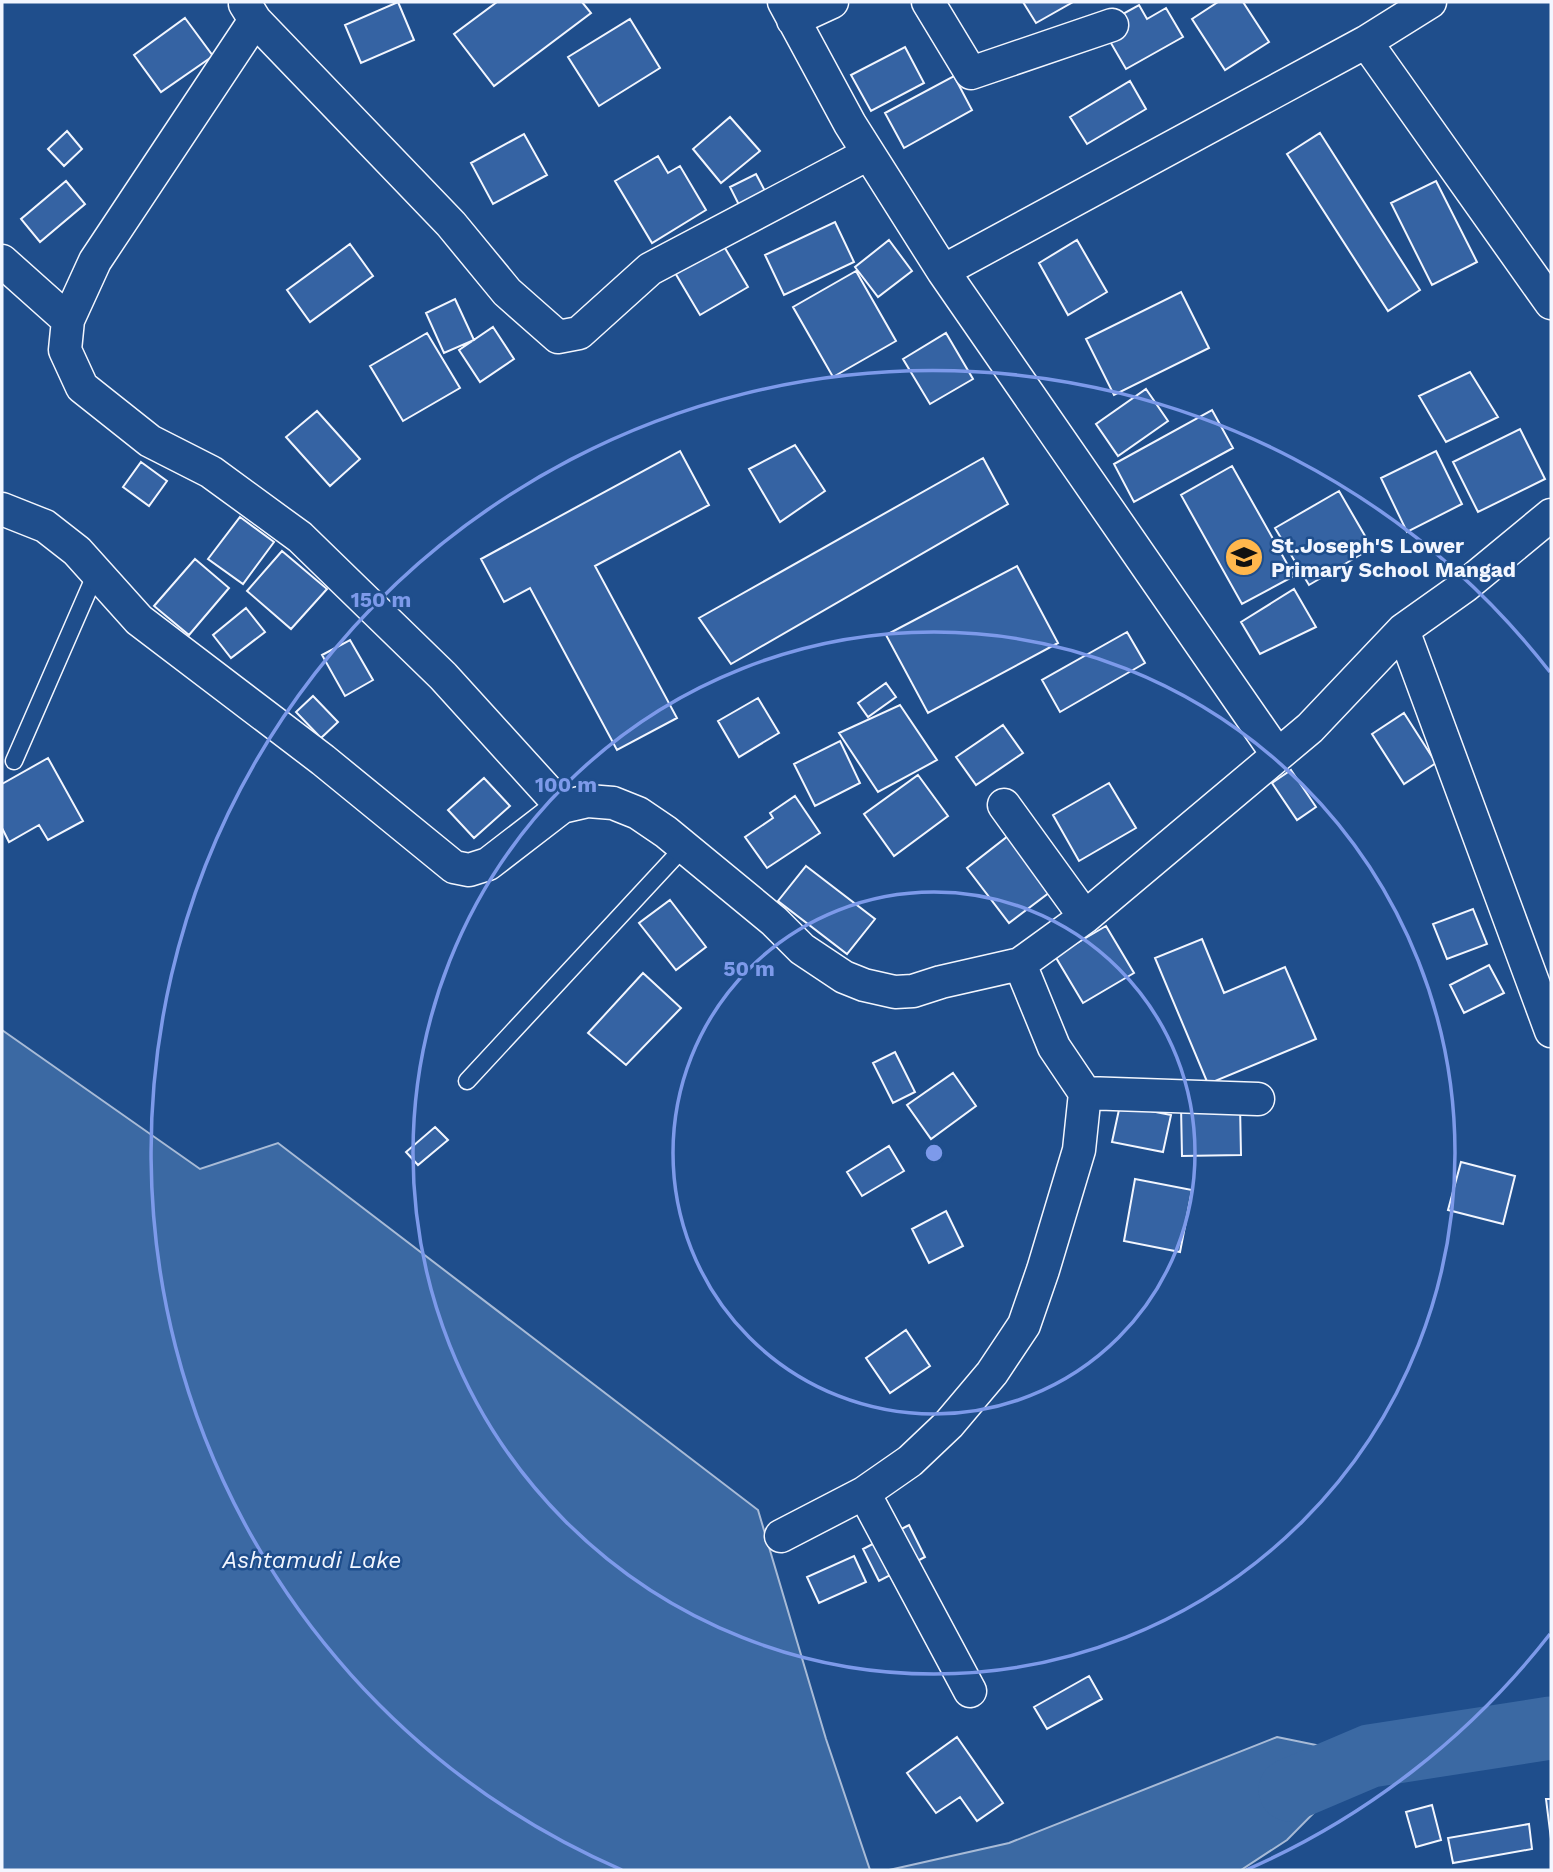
<svg xmlns="http://www.w3.org/2000/svg" width="1553" height="1872" font-family="'Work Sans',sans-serif">
  <style>
    .water { fill: #3b69a3; stroke: #a8bbd7; stroke-width: 2 }
    .lines { fill: none; stroke-linecap: round; stroke-linejoin: round }
    .river { stroke: #3b69a3; stroke-width: 63 }
    .building { fill: #3563a3; stroke: #f2f6ff; stroke-width: 2 }
    .service-casing { stroke: #f2f6ff; stroke-width: 19 }
    .minor-casing { stroke: #f2f6ff; stroke-width: 35 }
    .service { stroke: #1f4e8c; stroke-width: 16 }
    .minor { stroke: #1f4e8c; stroke-width: 32 }
    .ring { fill: none; stroke: #7d9aea; stroke-width: 3.5 }
    .labels { text-anchor: middle; dominant-baseline: central; stroke-width: 5; stroke-linejoin: round; paint-order: stroke }
    .poi-label { font-size: 21px; font-weight: bold; fill: #f2f6ff; stroke: #1f4e8c; text-anchor: start }
    .water-label { font-size: 23px; font-style: italic; fill: #f2f6ff; stroke: #1f4e8c }
    .centre { fill: #7d9aea; stroke: #1f4e8c; stroke-width: 3.5 }
    .ring-label { font-size: 21px; text-anchor: middle; font-weight: bold; fill: #7d9aea; stroke: #1f4e8c; stroke-width: 5; stroke-linejoin: round; paint-order: stroke }
  </style>
  <rect width="100%" height="100%" fill="#1f4e8c"/>
  <path class="water" d="M2 1030 200 1169 278 1143 758 1510 826 1739 870 1870H2Z
    M1277 1737 1370 1756 1287 1840 1241 1870H889L1009 1843Z"/>
  <g class="lines">
    <path class="river" d="M1290 1790 1370 1756 1551 1728"/>
  </g>
  <path class="building" d="M398 2 414 40 361 63 345 25Z
    M497 2H582L591 13 494 86 454 34Z
    M1023 2H1073L1036 23Z
    M1218 2H1243L1269 42 1225 70 1192 19Z
    M1139 5 1147 19 1166 8 1183 37 1126 69 1101 26Z
    M185 18 213 56 161 92 134 55Z
    M630 19 660 68 599 106 568 57Z
    M905 47 924 83 871 111 851 75Z
    M954 76 972 110 904 148 885 113Z
    M1130 81 1146 109 1087 144 1070 117Z
    M730 117 760 151 721 183 693 149Z
    M67 131 82 149 64 166 48 149Z
    M1320 133 1420 290 1388 311 1287 154Z
    M524 134 547 175 493 204 471 163Z
    M658 156 668 173 680 166 706 210 652 243 615 181Z
    M756 174 765 191 739 205 730 187Z
    M66 181 85 204 40 242 21 219Z
    M1436 181 1477 262 1432 285 1391 203Z
    M835 222 854 262 784 295 765 255Z
    M889 240 912 271 878 297 855 267Z
    M1077 240 1107 292 1068 315 1039 263Z
    M722 243 748 287 700 315 674 271Z
    M350 244 373 276 310 322 287 290Z
    M856 271 896 341 833 377 793 307Z
    M1181 292 1209 348 1114 395 1086 339Z
    M455 299 474 340 444 353 426 313Z
    M493 327 514 359 480 382 459 350Z
    M427 333 460 388 403 421 370 366Z
    M946 333 973 379 930 404 903 359Z
    M1470 372 1498 417 1446 442 1419 396Z
    M1146 389 1168 421 1118 456 1096 424Z
    M1212 410 1233 448 1134 502 1114 464Z
    M317 411 360 459 330 486 286 437Z
    M1520 429 1545 479 1478 512 1453 462Z
    M795 445 825 491 780 522 749 469Z
    M680 451 709 505 595 566 677 718 617 750 530 588 504 602 481 559Z
    M1436 451 1462 504 1407 532 1381 478Z
    M983 458 1008 504 731 664 699 618Z
    M141 462 167 481 149 506 123 487Z
    M1232 466 1294 576 1242 604 1181 495Z
    M1339 491 1372 548 1309 585 1275 528Z
    M240 517 274 542 243 584 208 559Z
    M282 551 327 589 291 629 247 591Z
    M195 559 229 588 189 635 154 606Z
    M1017 566 1058 643 928 713 886 635Z
    M1294 589 1316 627 1260 654 1241 622Z
    M246 608 265 632 231 658 213 635Z
    M1127 632 1145 663 1060 712 1042 680Z
    M350 640 373 680 345 696 322 655Z
    M886 683 896 697 868 717 858 703Z
    M313 696 338 722 321 738 296 712Z
    M758 698 779 733 739 757 718 721Z
    M900 705 937 760 878 792 839 733Z
    M1404 713 1436 763 1404 784 1372 734Z
    M1003 725 1023 753 976 785 956 757Z
    M840 741 860 783 815 806 794 764Z
    M48 758 83 821 48 840 39 825 9 842 2 828V784Z
    M1291 770 1316 807 1297 820 1272 783Z
    M918 775 948 816 894 856 864 814Z
    M484 778 510 806 474 838 448 810Z
    M1109 783 1136 828 1079 861 1053 815Z
    M795 796 820 833 767 868 745 837 773 818 770 813Z
    M1008 836 1050 892 1009 923 967 868Z
    M806 866 875 919 847 954 778 901Z
    M670 900 706 947 676 970 639 923Z
    M1473 909 1487 944 1447 959 1433 924Z
    M1106 926 1134 973 1083 1003 1055 956Z
    M1202 939 1224 993 1285 967 1316 1039 1208 1084 1155 958Z
    M1489 965 1504 993 1464 1013 1450 985Z
    M643 973 681 1008 626 1065 588 1033Z
    M895 1052 915 1092 893 1103 873 1063Z
    M953 1073 976 1106 931 1139 907 1105Z
    M1120 1105 1171 1115 1163 1152 1112 1142Z
    M1240 1105 1241 1155 1182 1156 1181 1106Z
    M435 1127 448 1140 418 1165 406 1152Z
    M889 1146 904 1171 862 1196 847 1172Z
    M1461 1162 1515 1176 1503 1224 1448 1210Z
    M1135 1179 1192 1190 1180 1252 1124 1241Z
    M946 1211 963 1246 929 1263 912 1229Z
    M906 1330 930 1366 890 1393 866 1358Z
    M909 1525 925 1557 879 1581 863 1549Z
    M854 1556 866 1582 819 1603 807 1577Z
    M1089 1676 1102 1699 1047 1729 1034 1707Z
    M957 1737 1003 1803 977 1821 960 1797 936 1813 907 1773Z
    M1546 1799H1551V1839Z
    M1432 1805 1441 1840 1416 1847 1406 1812Z
    M1529 1824 1532 1849 1453 1863 1448 1838Z"/>
  <g class="lines">
    <defs>
      <path id="service" d="M14 761 96 573
        M467 1081 684 847"/>
      <path id="minor" d="M784 2 850 124 943 271 1277 754
        M928 2 971 73 1112 25
        M245 4 255 20 451 224 507 292 558 337 579 333 650 269 868 154
        M255 20 95 261 68 320 65 350 82 387 150 441 211 472 300 537 443 676 562 807
        M793 20 832 2
        M1366 42 1551 303
        M2 261 68 320
        M943 271 1366 42 1430 2
        M2 509 45 526 77 551 139 620 323 760 454 867 469 870 488 864 562 807 588 801 613 803 638 813 666 832 774 921 802 949 844 977 864 985 895 992 913 991 941 982 1020 964 1085 917 1310 728 1403 630 1465 586 1551 515
        M1403 630 1551 1031
        M1004 805 1085 917
        M1085 1093 1258 1099
        M864 1493 970 1691
        M781 1536 864 1493 910 1461 949 1424 992 1373 1024 1325 1043 1270 1079 1150 1085 1093 1054 1047 1020 964"/>
    </defs>
    <use href="#service" class="service-casing"/>
    <use href="#minor" class="minor-casing"/>
    <use href="#service" class="service"/>
    <use href="#minor" class="minor"/>
  </g>
  <g class="ring">
    <circle cx="934" cy="1153" r="261"/>
    <circle cx="934" cy="1153" r="521"/>
    <path d="M1550 1634A782 782 0 0 1 1246 1870M622 1870A782 782 0 1 1 1550 672"/>
  </g>
  <defs>
    <symbol id="school-disc" viewBox="-11 -11 22 22"><circle r="9.5" fill="#ffb74d" stroke="#1f4e8c"/><path d="M0-5L7-2L0 1L-7-2ZM-4 1L0 2.5L4 1V4Q0 6-4 4Z" fill="#111"/></symbol>
  </defs>
  <g fill-rule="evenodd">
    <use href="#school-disc" x="1222" y="535" width="44" height="44"/>
  </g>
  <g class="labels">
    <g class="poi-label">
      <text x="1271" y="545">St.Joseph'S Lower<tspan x="1271" dy="24">Primary School Mangad</tspan></text>
    </g>
    <g class="water-label">
      <text x="312" y="1560">Ashtamudi Lake</text>
    </g>
  </g>
  <circle cx="934" cy="1153" r="10" class="centre"/>
  <g class="ring-label">
    <text x="381" y="607">150 m</text>
    <text x="566" y="792">100 m</text>
    <text x="749" y="976">50 m</text>
  </g>
  <rect width="1553" height="1872" fill="none" stroke="#f2f6ff" stroke-width="7"/>
</svg>
